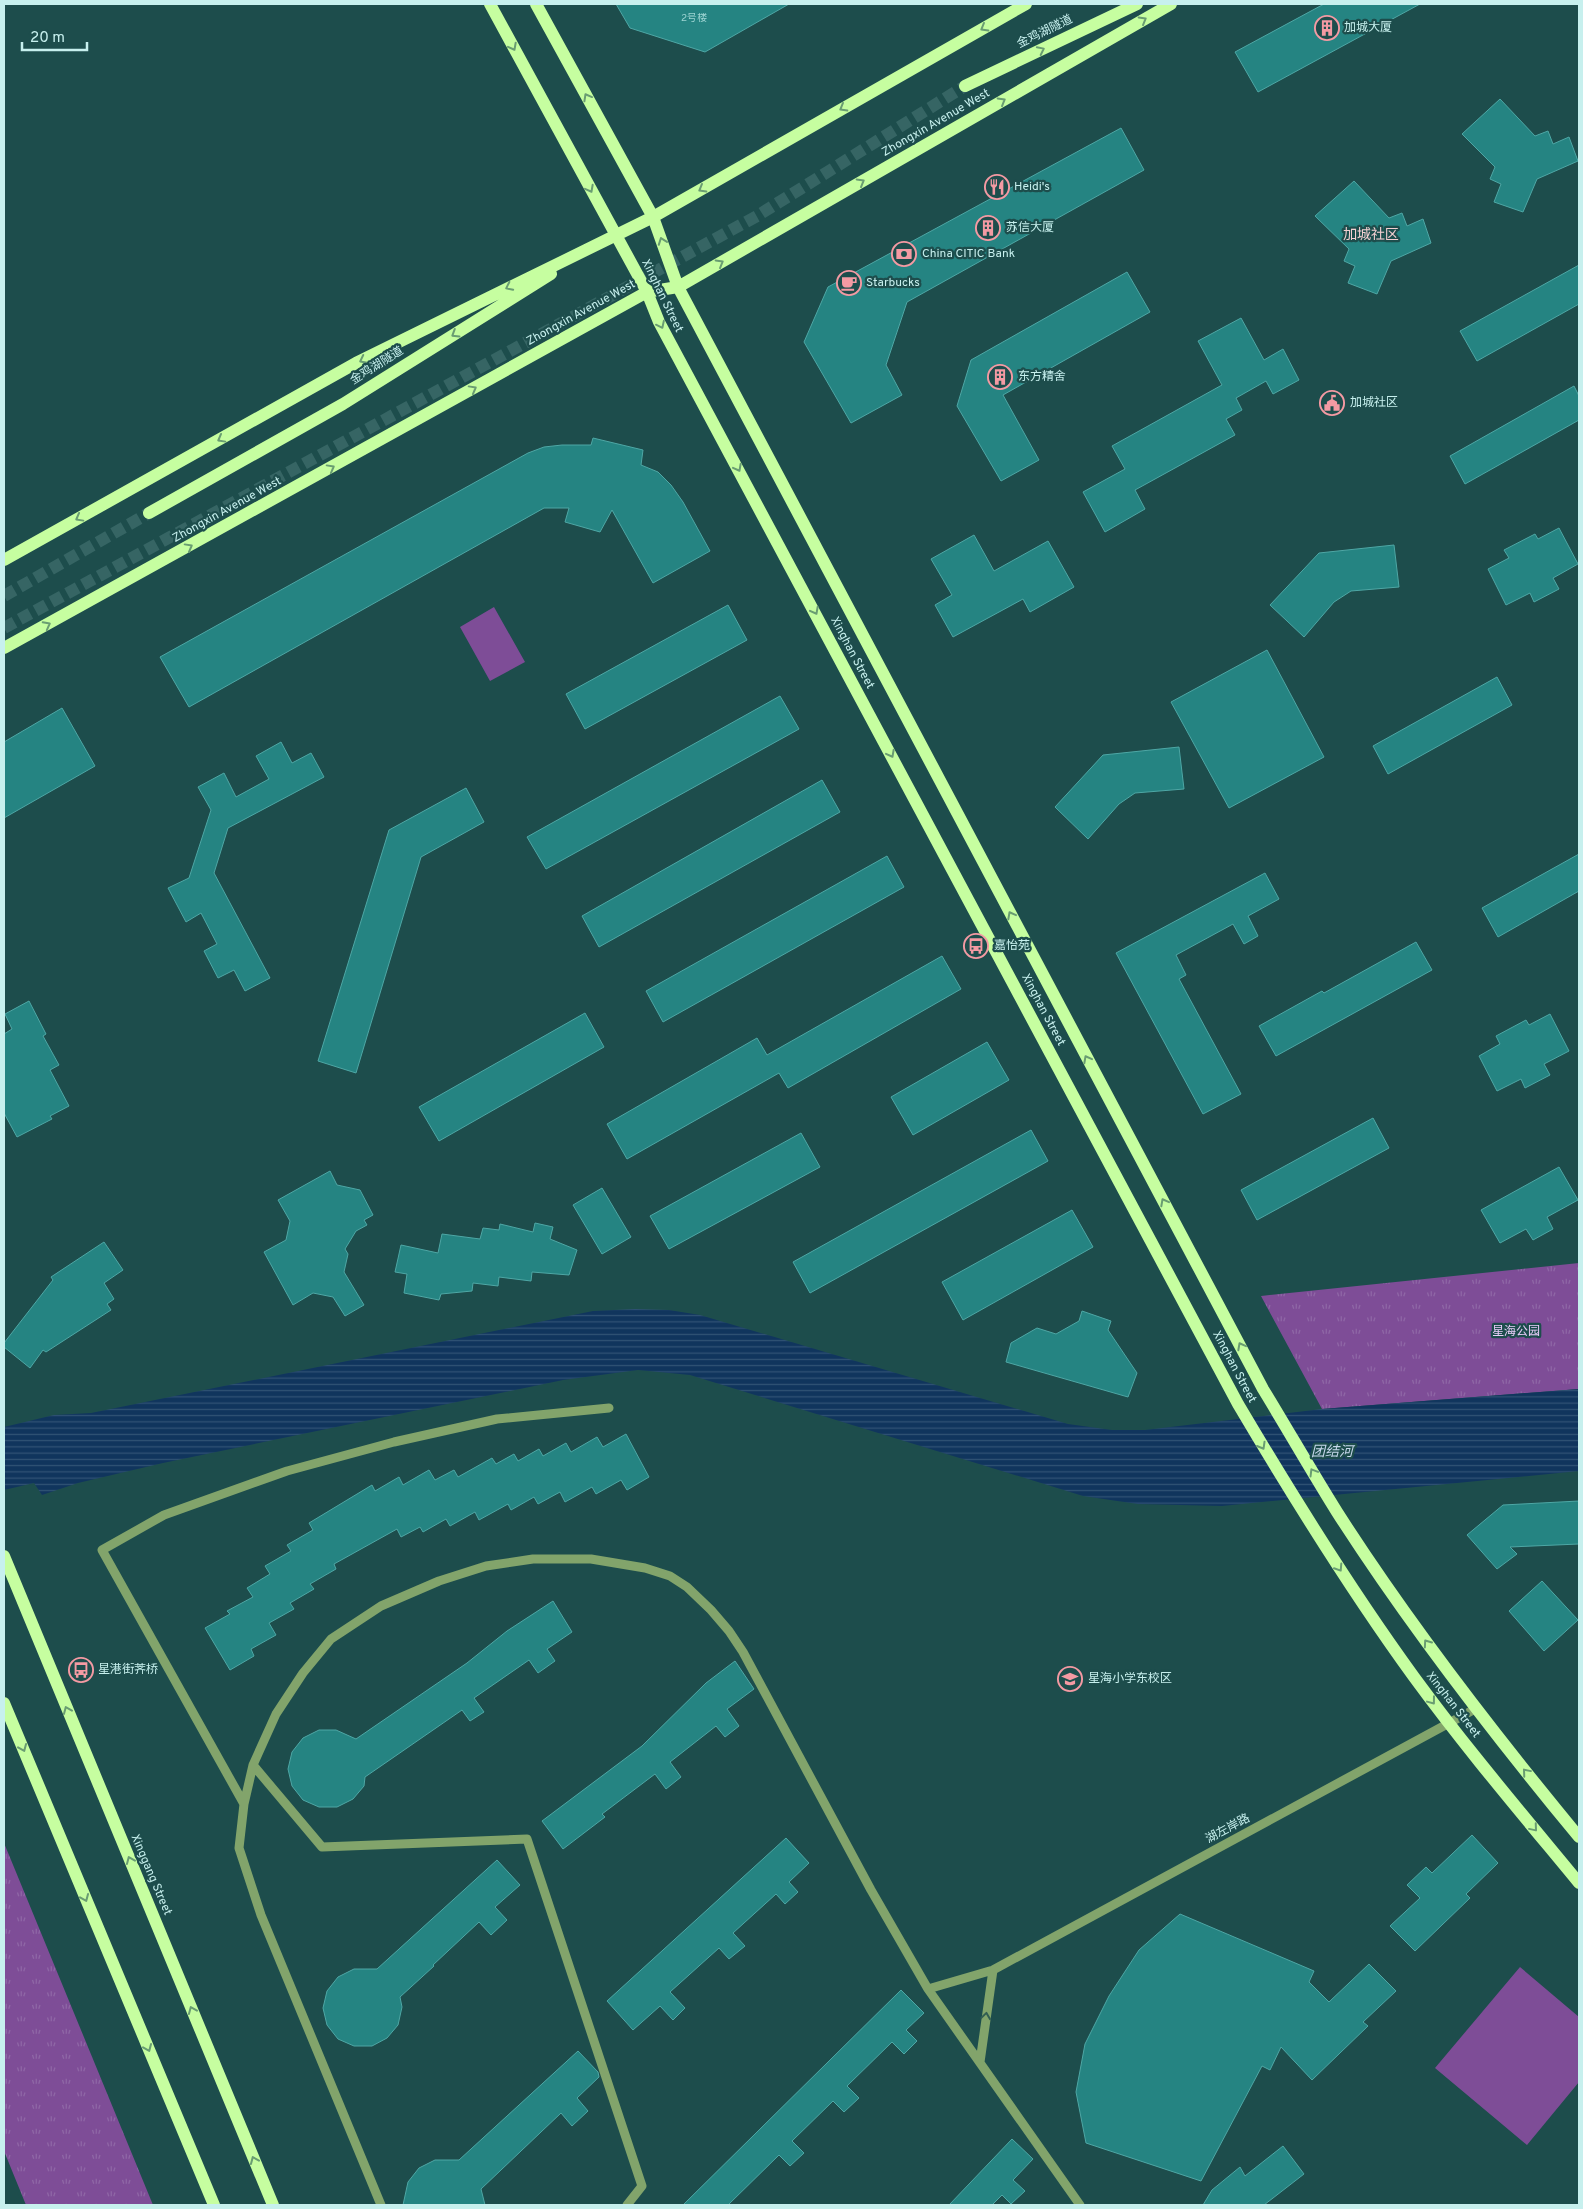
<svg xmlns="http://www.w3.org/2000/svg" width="1583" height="2209" font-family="Overpass,'Noto Sans SC',sans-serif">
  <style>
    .grass { fill: #7e4d97 }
    .park { fill: url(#park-tufts) }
    .water { fill: url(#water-rules) }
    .building { fill: #258482; stroke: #4ea7a5 }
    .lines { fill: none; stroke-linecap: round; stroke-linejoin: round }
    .major-tunnel { stroke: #366564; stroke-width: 12; stroke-dasharray: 12 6; stroke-linecap: butt }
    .minor { stroke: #82a46b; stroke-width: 9 }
    .major { stroke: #c6fea0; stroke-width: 12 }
    .oneway { stroke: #699d72 }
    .oneway2 { stroke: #315e52 }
    .labels { text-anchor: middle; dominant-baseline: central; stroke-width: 4.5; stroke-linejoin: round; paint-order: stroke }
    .number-label { font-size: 10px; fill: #9ed5d3 }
    .poi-label { font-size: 12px; fill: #c7f0ee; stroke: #1d4d4c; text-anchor: start }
    .street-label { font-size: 12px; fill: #c7f0ee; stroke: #1d4d4c }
    .park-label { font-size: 12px; fill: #e9cdf9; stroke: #1d4d4c }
    .neighbourhood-label { font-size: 14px; fill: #f4d0d2; stroke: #1d4d4c }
    .water-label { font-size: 14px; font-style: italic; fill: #c6d7eb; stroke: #1d4d4c }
  </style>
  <defs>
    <pattern id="park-tufts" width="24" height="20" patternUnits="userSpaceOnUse" patternTransform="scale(1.25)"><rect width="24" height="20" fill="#7e4d97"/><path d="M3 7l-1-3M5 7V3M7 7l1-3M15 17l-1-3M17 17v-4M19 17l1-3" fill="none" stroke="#8f67a6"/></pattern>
    <pattern id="water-rules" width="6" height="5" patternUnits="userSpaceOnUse" patternTransform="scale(1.25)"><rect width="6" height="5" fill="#10355d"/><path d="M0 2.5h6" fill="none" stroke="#315375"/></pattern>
  </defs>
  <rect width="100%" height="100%" fill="#1d4d4c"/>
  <path class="grass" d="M494 607 525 662 490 681 460 627Z
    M1520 1967 1579 2017V2082L1527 2145 1435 2068Z"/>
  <path class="park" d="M1579 1263V1389L1322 1409 1261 1296Z
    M4 1843 153 2205H26L4 2151Z"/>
  <path class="water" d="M635 1309 669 1310 700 1315 1068 1424 1112 1430H1145L1322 1409 1579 1389V1471L1222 1506 1138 1504 1083 1496 690 1375 638 1370 563 1380 163 1463 78 1483 42 1495 34 1483 4 1490V1427L54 1415 91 1413 593 1311Z"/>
  <path class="building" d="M616 4H789L705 52 630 28Z
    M1324 4H1420L1258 92 1235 52Z
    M1500 99 1535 136 1548 131 1553 144 1569 137 1578 161 1537 179 1523 212 1494 202 1501 184 1490 179 1495 167 1462 134Z
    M1121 128 1144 170 907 302 886 365 902 395 851 423 804 342 828 287Z
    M1354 181 1389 218 1402 213 1407 226 1423 219 1431 243 1391 261 1377 294 1348 283 1355 266 1344 261 1349 249 1315 216Z
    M1579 265V304L1477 361 1460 331Z
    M1127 272 1150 312 1003 395 1039 460 1001 481 957 406 971 360Z
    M1241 318 1264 360 1283 349 1299 380 1273 394 1266 381 1236 398 1242 410 1226 419 1235 435 1135 490 1145 509 1105 532 1083 492 1125 469 1112 446 1222 385 1198 341Z
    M1574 386 1579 396V420L1465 484 1450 456Z
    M593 438 643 450 641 465 658 472 671 485 683 502 710 551 653 583 612 510 600 532 565 522 569 508H544L189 707 160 657 528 453 544 447 562 445H591Z
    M1559 528 1578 564 1553 578 1559 589 1534 602 1530 593 1506 605 1488 569 1509 558 1504 550 1535 534 1538 539Z
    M974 535 994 571 1048 541 1074 587 1030 612 1023 599 953 637 935 605 952 595 931 559Z
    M1394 545 1399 587 1351 591 1334 602 1304 637 1270 605 1319 553Z
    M728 605 747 640 585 729 566 694Z
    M1267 650 1324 757 1229 808 1171 702Z
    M1497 677 1512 705 1388 774 1373 746Z
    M780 696 799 729 546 869 527 837Z
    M62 708 95 766 4 818V742Z
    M281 742 292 763 311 753 324 777 228 828 214 873 270 978 245 991 234 970 218 978 204 951 217 944 201 913 186 922 168 888 189 878 211 810 198 787 224 773 236 797 269 779 256 756Z
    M1179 747 1184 789 1135 793 1119 804 1088 839 1055 807 1103 755Z
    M822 780 840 812 599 947 582 916Z
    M466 788 484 822 421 857 356 1073 318 1061 389 830Z
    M1579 854V891L1498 937 1482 908Z
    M887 856 904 887 663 1022 646 991Z
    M1265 873 1279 899 1248 916 1258 936 1244 944 1233 924 1176 955 1186 975 1179 979 1241 1094 1203 1114 1116 953Z
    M1416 942 1432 970 1276 1056 1259 1026 1322 991 1324 993Z
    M942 956 961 989 788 1088 779 1073 627 1159 607 1124 757 1038 767 1055Z
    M29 1001 46 1034 43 1036 59 1065 50 1070 69 1106 50 1116 52 1119 17 1137 4 1113V1034L12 1029 5 1014Z
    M585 1013 604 1047 439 1141 419 1107Z
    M1550 1014 1569 1051 1544 1064 1550 1075 1525 1088 1521 1079 1497 1091 1479 1056 1500 1044 1496 1036 1526 1020 1529 1025Z
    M987 1042 1009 1080 913 1135 891 1097Z
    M1373 1118 1389 1148 1257 1220 1241 1190Z
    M1031 1130 1048 1161 810 1293 793 1262Z
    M801 1133 820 1167 669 1249 650 1216Z
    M1559 1167 1578 1200 1547 1217 1553 1229 1533 1240 1526 1229 1500 1243 1481 1210Z
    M330 1171 337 1185 360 1190 373 1215 364 1220 367 1225 356 1231 345 1249 348 1254 344 1272 364 1305 345 1316 333 1297 313 1293 293 1305 264 1252 286 1240 290 1221 278 1200Z
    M602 1188 631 1237 602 1254 573 1205Z
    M1072 1210 1093 1247 963 1320 942 1282Z
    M535 1223 553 1227 550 1239 577 1250 569 1275 532 1272 531 1281 499 1277 498 1286 473 1283 472 1291 441 1294 439 1300 404 1293 407 1274 395 1272 401 1245 438 1253 442 1234 480 1239 483 1228 499 1230 500 1224 533 1232Z
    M104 1242 123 1270 104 1283 114 1299 107 1304 111 1310 46 1352 43 1350 30 1368 4 1347V1343L53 1280 51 1277Z
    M1082 1311 1111 1321 1108 1330 1137 1373 1128 1397 1006 1362 1011 1343 1037 1328 1056 1334 1079 1321Z
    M626 1434 649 1477 627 1490 621 1480 596 1494 592 1487 565 1502 560 1492 538 1504 534 1497 511 1510 508 1504 479 1520 475 1512 450 1526 446 1519 423 1532 420 1527 401 1537 397 1529 334 1564 336 1569 310 1584 314 1589 290 1603 294 1609 269 1623 276 1635 251 1649 254 1656 230 1670 205 1628 230 1614 227 1611 253 1597 247 1588 270 1574 265 1566 291 1551 287 1545 313 1530 309 1523 372 1485 375 1491 399 1477 403 1485 429 1470 435 1480 454 1470 458 1477 492 1458 496 1464 514 1454 518 1461 539 1449 543 1456 566 1443 571 1452 597 1437 603 1447Z
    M1579 1501V1544L1510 1547 1517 1554 1497 1569 1467 1535 1503 1505Z
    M1542 1581 1578 1620 1544 1651 1509 1611Z
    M553 1601 572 1632 547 1649 555 1661 538 1673 529 1660 474 1698 484 1712 470 1721 462 1710 365 1777 364 1786 353 1799 337 1807H319L303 1800 292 1786 288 1769 292 1752 303 1738 319 1730H336L356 1739 467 1663 507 1631Z
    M735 1661 754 1689 727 1709 739 1726 725 1737 716 1726 670 1762 681 1777 666 1789 655 1774 602 1814 605 1817 563 1849 542 1821 642 1746 706 1683Z
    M1472 1835 1498 1863 1466 1894 1470 1898 1415 1951 1390 1926 1420 1898 1407 1885 1426 1867 1432 1873Z
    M786 1838 809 1863 789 1882 798 1892 785 1904 776 1894 733 1933 745 1946 729 1959 719 1948 670 1992 685 2008 673 2020 660 2006 633 2030 607 2001Z
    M497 1860 520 1885 495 1907 507 1920 491 1935 479 1922 433 1965 434 1966 400 1997 402 2007 398 2025 387 2038 372 2046H354L338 2039 327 2025 323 2008 327 1991 338 1977 354 1969H377Z
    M1180 1914 1314 1971 1309 1982 1329 2002 1369 1964 1396 1991 1363 2022 1368 2026 1312 2080 1281 2047 1270 2070 1262 2066 1201 2181 1086 2143 1076 2092 1085 2044 1109 1996 1139 1950Z
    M901 1990 924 2013 906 2030 917 2041 904 2054 892 2042 847 2086 859 2098 844 2112 833 2101 792 2141 804 2153 790 2166 779 2155 728 2205H683Z
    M578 2051 598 2072 599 2077 577 2098 588 2111 572 2126 561 2113 481 2189 485 2205H403L408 2182 419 2168 435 2160H459Z
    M1012 2139 1033 2159 1013 2180 1025 2191 1011 2204 1002 2195 992 2205H949Z
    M1283 2146 1304 2174 1264 2205H1203L1212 2190 1240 2167 1245 2176Z"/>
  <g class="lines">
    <path class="major-tunnel" d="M4 596 149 513
      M4 628 757 216 965 86"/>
    <path class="minor" d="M253 1765 322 1847 527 1839 642 2186 627 2205
      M244 1804 102 1550 164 1515 287 1471 394 1442 497 1419 609 1408
      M928 1989 993 1970 1475 1709
      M980 2062 993 1970
      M381 2205 261 1915 239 1848 244 1804 253 1765 276 1714 303 1673 331 1639 381 1606 439 1581 486 1566 533 1559H591L645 1568 670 1576 687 1587 711 1610 729 1631 743 1652 871 1890 928 1989 1080 2205"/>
    <path class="major" d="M490 4 647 292 659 322 1238 1404C1293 1497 1350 1589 1414 1677 1466 1748 1523 1815 1579 1883
      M536 4 653 217 678 287 1263 1389C1288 1430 1312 1472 1337 1512 1410 1626 1493 1733 1579 1837
      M965 86 1137 4
      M149 513 343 404 551 274
      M4 560 356 363 653 217 1026 4
      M4 648 647 292 678 287 1171 4
      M4 1556 273 2205
      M4 1703 214 2205"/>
  </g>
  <defs><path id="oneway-chevron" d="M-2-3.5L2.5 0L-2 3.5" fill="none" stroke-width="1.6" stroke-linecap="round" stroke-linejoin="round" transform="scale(1.25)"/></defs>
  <g class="oneway">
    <use href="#oneway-chevron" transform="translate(1143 20) rotate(-30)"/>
    <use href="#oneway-chevron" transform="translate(984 28) rotate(150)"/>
    <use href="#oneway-chevron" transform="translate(513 47) rotate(62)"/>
    <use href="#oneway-chevron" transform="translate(1041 50) rotate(-26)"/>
    <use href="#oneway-chevron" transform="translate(587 97) rotate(-119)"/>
    <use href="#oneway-chevron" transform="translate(1002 101) rotate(-30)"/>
    <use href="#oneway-chevron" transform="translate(843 108) rotate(150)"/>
    <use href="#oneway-chevron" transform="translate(861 182) rotate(-30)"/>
    <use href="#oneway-chevron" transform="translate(590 189) rotate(62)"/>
    <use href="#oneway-chevron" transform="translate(702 189) rotate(150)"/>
    <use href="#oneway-chevron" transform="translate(662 241) rotate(-110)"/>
    <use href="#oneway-chevron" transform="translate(720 263) rotate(-30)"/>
    <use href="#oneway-chevron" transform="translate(509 287) rotate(154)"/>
    <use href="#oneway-chevron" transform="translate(661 325) rotate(64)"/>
    <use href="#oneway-chevron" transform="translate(455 334) rotate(148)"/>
    <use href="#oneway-chevron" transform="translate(363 360) rotate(153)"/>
    <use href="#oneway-chevron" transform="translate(473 389) rotate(-29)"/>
    <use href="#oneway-chevron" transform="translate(221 439) rotate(151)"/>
    <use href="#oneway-chevron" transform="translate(331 468) rotate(-29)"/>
    <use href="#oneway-chevron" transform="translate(738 468) rotate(62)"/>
    <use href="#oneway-chevron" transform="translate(79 518) rotate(151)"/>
    <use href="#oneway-chevron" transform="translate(189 547) rotate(-29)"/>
    <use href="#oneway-chevron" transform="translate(815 611) rotate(62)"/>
    <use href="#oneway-chevron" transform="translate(47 625) rotate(-28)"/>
    <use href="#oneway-chevron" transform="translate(891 754) rotate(62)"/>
    <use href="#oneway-chevron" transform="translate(1011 915) rotate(-118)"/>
    <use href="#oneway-chevron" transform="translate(1087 1059) rotate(-118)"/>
    <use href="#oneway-chevron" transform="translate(1164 1202) rotate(-118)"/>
    <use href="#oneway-chevron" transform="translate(1241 1346) rotate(-118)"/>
    <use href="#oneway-chevron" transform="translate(1262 1446) rotate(60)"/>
    <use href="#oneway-chevron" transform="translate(1313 1472) rotate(-121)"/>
    <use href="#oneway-chevron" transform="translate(1339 1568) rotate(57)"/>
    <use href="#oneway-chevron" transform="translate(1427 1643) rotate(-125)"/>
    <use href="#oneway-chevron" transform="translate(1432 1701) rotate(53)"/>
    <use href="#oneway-chevron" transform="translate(67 1710) rotate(-113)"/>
    <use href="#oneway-chevron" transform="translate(23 1748) rotate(67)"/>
    <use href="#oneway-chevron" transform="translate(1526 1772) rotate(-130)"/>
    <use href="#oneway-chevron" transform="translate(1534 1828) rotate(50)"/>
    <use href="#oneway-chevron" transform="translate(130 1860) rotate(-113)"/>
    <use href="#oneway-chevron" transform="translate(85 1898) rotate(67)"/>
    <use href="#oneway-chevron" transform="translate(192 2010) rotate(-113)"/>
    <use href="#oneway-chevron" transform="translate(148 2048) rotate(67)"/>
    <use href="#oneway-chevron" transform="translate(254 2160) rotate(-113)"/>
  </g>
  <use class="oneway2" href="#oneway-chevron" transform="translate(986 2016) rotate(-82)"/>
  <defs>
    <symbol id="building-ring" viewBox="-11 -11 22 22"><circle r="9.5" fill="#1d4d4c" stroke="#f49aa3" stroke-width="1.5"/><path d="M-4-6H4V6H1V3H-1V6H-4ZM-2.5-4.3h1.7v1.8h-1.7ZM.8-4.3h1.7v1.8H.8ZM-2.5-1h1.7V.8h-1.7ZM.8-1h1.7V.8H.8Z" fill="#f49aa3"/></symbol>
    <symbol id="restaurant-ring" viewBox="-11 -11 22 22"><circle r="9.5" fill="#1d4d4c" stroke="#f49aa3" stroke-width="1.5"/><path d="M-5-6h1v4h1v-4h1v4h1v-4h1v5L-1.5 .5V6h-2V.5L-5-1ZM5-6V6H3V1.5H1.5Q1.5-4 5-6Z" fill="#f49aa3"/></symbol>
    <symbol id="bank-ring" viewBox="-11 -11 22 22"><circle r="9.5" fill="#1d4d4c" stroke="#f49aa3" stroke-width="1.5"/><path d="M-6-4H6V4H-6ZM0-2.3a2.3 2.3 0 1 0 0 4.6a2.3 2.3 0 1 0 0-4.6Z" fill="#f49aa3"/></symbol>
    <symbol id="cafe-ring" viewBox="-11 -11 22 22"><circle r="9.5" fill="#1d4d4c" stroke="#f49aa3" stroke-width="1.5"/><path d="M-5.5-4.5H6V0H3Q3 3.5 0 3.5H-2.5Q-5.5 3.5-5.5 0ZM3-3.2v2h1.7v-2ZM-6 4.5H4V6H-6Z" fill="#f49aa3"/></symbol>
    <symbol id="civic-ring" viewBox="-11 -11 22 22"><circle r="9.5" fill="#1d4d4c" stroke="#f49aa3" stroke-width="1.5"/><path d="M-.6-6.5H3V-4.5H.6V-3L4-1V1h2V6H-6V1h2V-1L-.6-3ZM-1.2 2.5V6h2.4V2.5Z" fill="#f49aa3"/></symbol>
    <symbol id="bus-ring" viewBox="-11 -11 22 22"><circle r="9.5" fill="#1d4d4c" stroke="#f49aa3" stroke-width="1.5"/><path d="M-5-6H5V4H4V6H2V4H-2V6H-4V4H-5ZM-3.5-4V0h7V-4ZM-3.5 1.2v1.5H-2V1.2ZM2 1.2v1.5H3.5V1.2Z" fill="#f49aa3"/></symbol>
    <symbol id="school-ring" viewBox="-11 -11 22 22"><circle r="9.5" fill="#1d4d4c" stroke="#f49aa3" stroke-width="1.5"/><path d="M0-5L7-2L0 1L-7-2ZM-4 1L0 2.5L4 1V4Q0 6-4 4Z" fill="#f49aa3"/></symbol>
  </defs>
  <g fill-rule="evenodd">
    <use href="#building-ring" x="1313" y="14" width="28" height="28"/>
    <use href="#restaurant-ring" x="983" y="173" width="28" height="28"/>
    <use href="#building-ring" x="974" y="214" width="28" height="28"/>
    <use href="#bank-ring" x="890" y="240" width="28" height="28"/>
    <use href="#cafe-ring" x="835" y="269" width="28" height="28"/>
    <use href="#building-ring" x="986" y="363" width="28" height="28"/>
    <use href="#civic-ring" x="1318" y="389" width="28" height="28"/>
    <use href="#bus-ring" x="962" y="932" width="28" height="28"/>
    <use href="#bus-ring" x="67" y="1656" width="28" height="28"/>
    <use href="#school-ring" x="1056" y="1665" width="28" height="28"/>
  </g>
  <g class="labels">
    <g class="number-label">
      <text x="694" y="18">2号楼</text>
    </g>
    <g class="poi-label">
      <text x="1344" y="28">加城大厦</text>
      <text x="1014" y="187">Heidi's</text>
      <text x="1006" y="228">苏信大厦</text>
      <text x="922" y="254">China CITIC Bank</text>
      <text x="866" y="283">Starbucks</text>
      <text x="1018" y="377">东方精舍</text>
      <text x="1350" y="403">加城社区</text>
      <text x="994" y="946">嘉怡苑</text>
      <text x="98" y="1670">星港街荠桥</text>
      <text x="1088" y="1679">星海小学东校区</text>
    </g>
    <g class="street-label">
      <text transform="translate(1045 32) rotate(-26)">金鸡湖隧道</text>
      <text transform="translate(936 123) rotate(-30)">Zhongxin Avenue West</text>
      <text transform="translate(662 296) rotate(64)">Xinghan Street</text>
      <text transform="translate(581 313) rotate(-29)">Zhongxin Avenue West</text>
      <text transform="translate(377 366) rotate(-32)">金鸡湖隧道</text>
      <text transform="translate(227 510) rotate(-29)">Zhongxin Avenue West</text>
      <text transform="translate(852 653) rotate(62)">Xinghan Street</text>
      <text transform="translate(1043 1010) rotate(62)">Xinghan Street</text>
      <text transform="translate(1234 1367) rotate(62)">Xinghan Street</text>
      <text transform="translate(1453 1705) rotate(52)">Xinghan Street</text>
      <text transform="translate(1228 1829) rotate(-28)">湖左岸路</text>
      <text transform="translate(151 1875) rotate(67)">Xinggang Street</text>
    </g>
    <g class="park-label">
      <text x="1516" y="1332">星海公园</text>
    </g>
    <g class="neighbourhood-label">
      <text x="1371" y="235">加城社区</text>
    </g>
    <g class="water-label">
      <text x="1332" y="1452">团结河</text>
    </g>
  </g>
  <rect width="1583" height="2209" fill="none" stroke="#c7f0ee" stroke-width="10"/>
  <path d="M22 42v8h65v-8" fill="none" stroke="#c7f0ee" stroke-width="2.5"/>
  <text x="30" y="42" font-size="15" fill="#c7f0ee" stroke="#1d4d4c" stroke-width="4" paint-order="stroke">20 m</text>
</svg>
